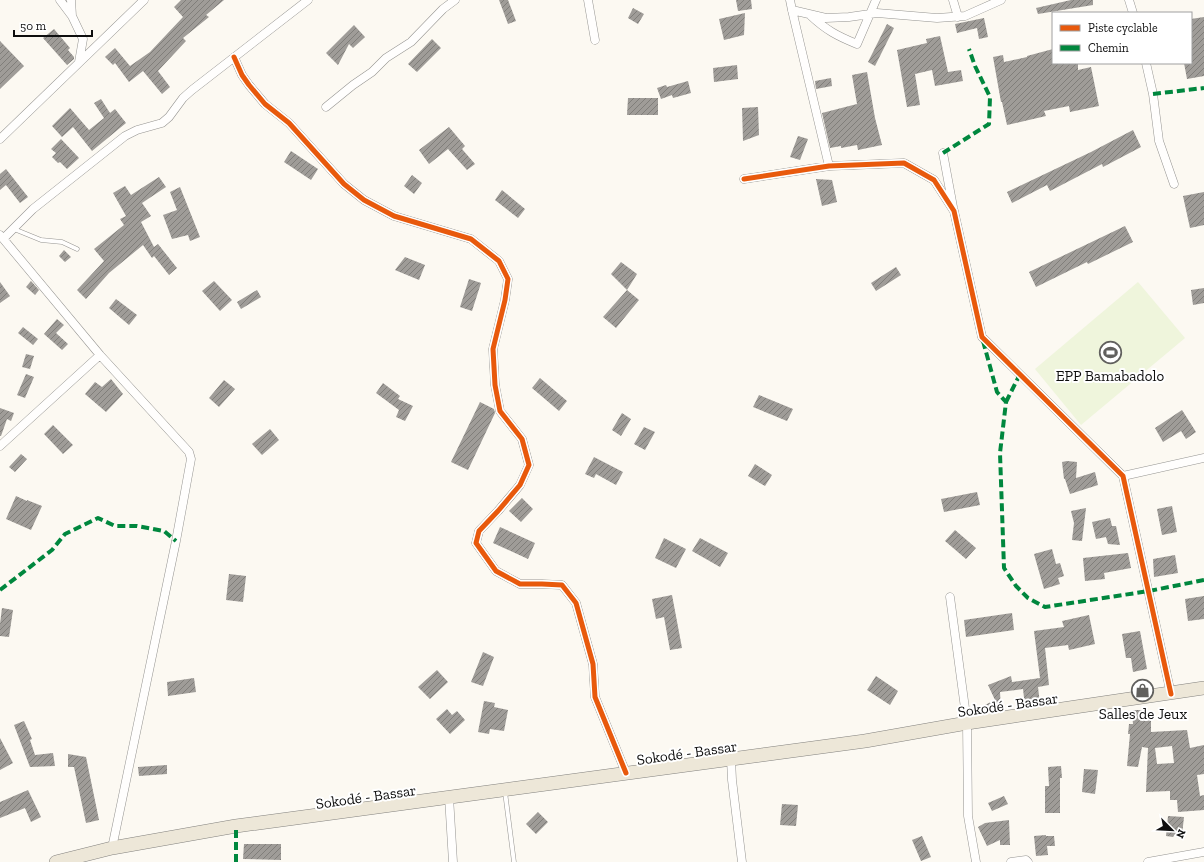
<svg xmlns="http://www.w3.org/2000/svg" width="1204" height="862" font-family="'Zilla Slab',serif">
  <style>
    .pitch { fill: #eff5dc }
    .building { fill: url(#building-hatch); fill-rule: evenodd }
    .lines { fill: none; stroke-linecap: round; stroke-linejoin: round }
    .lane-casing { stroke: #959491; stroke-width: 5 }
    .street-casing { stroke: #959491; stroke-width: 9 }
    .primary-casing { stroke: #82817e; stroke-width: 14 }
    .lane { stroke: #fffefd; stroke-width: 4 }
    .street { stroke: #fffefd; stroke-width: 8 }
    .primary { stroke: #ede7d8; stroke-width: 13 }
    .quiet { stroke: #00873e; stroke-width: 4; stroke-dasharray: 8 4; stroke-linecap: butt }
    .cycleway-casing { stroke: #fff; stroke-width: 8 }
    .cycleway { stroke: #e8590c; stroke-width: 5 }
    .labels { text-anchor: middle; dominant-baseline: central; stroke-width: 4; stroke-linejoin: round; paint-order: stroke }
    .poi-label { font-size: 15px; fill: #0e0e0e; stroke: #fff }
    .street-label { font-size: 15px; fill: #0e0e0e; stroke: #fff }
  </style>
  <defs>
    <pattern id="building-hatch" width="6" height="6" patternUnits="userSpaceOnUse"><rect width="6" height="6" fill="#9f9c98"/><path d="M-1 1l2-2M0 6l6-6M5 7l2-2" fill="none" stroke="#807e7a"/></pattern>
  </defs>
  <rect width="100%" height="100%" fill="#fcf9f2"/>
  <path class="pitch" d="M1138 282 1185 338 1081 425 1035 369Z"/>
  <path class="building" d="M181 0H224L206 15 209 17 183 38 186 41 158 71 170 87 162 94 143 71 129 82 115 63 113 65 105 57 115 48 130 66 150 52 183 17 174 7Z
    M499 0H508L516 21 508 24Z
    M736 0H751L752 9 738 11Z
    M1071 0H1093V5L1038 14 1036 8Z
    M633 8 644 14 638 24 628 18Z
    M745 13 744 35 724 40 719 19Z
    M1204 17V76L1187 79 1184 63H1191V19Z
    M984 18 988 37 979 39 977 28 957 33 955 24Z
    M887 24 894 28 875 66 868 62Z
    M354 25 365 37 353 48 349 44 338 65 326 53Z
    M54 29 70 48 68 50 74 57V59L67 65 43 38Z
    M940 36 948 72 961 70 963 81 935 86 932 70 915 74 920 105 907 107 897 50 927 43 926 39Z
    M432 39 441 48 417 72 408 64Z
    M0 41 24 66 0 89Z
    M1053 49V63H1078V70L1091 67 1099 106 1070 112 1069 106 1044 111 1046 116 1007 125 1002 102H1001L993 57 1003 55 1004 62 1027 57V56Z
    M737 65 738 79 714 82 713 68Z
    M867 72 875 118 882 145 858 150 857 145 841 148V146L830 148 822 113 857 104 852 75Z
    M831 78 832 86 816 89 815 81Z
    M688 81 691 93 673 98 672 95 661 99 657 88 666 85 667 87Z
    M628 98H658V115H627Z
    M101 99 110 113 115 109 126 123 92 151 73 127 62 137 52 126 70 108 89 130 104 118 94 103Z
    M758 107 759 135 743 141 742 108Z
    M449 127 465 146 462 149 475 164 467 170 448 149 429 164 419 150Z
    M1133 130 1141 147 1103 167 1102 164 1050 191 1047 185 1012 203 1007 192 1091 152Z
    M798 136 808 139 800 160 790 157Z
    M61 139 79 158 67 169 60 162 58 163 52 157 56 153 51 149Z
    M291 151 318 169 311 180 284 162Z
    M6 169 28 197 20 203 6 185 0 190V174Z
    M412 175 422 183 414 194 404 186Z
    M159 177 166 187 142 203 151 216 141 222 154 247 158 244 177 268 169 275 154 256 152 258 143 245 109 273 86 299 77 290 104 261 94 249 124 225 120 219 126 216 113 193 125 186 131 195Z
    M816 179 832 180 837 202 822 206Z
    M180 187 200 237 190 241 188 235 172 239 163 215 177 210 170 192Z
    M502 190 525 209 518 218 495 200Z
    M1204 192V225L1190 228 1183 196Z
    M1125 226 1133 242 1088 264 1087 262 1036 287 1029 272Z
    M64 250 71 257 65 262 59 256Z
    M405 257 425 265 419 280 395 270Z
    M621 262 637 274 627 290 611 274Z
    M896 267 901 275 876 291 871 283Z
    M469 279 481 283 472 311 460 307Z
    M31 281 39 290 35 295 26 287Z
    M214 281 232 300 220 311 202 291Z
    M0 282 10 296 0 303Z
    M1204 288V303L1193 305 1191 290Z
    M257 290 261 297 241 309 237 302Z
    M627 290 639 300 616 328 603 317Z
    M116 299 137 315 129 325 109 308Z
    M57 319 64 325 56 333 68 344 62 350 44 334Z
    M23 327 38 339 33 345 18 333Z
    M26 354 34 356 30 369 22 367Z
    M26 374 34 377 25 398 17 395Z
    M540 378 567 401 559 411 532 388Z
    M111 379 123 394 106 412 85 394 95 382 102 387Z
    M224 380 235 389 219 407 209 398Z
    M383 383 400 396 398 399 413 406 405 421 396 417 399 410 376 393Z
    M759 395 793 409 787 421 753 407Z
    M480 402 494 409 495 413 468 470 451 462Z
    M0 408 14 413 11 421 7 419 1 436H0Z
    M1182 410 1196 432 1186 439 1181 431 1163 442 1155 428Z
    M622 413 631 419 621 436 612 430Z
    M53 425 73 445 63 454 44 434Z
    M644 427 655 432 645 450 634 444Z
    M270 429 279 440 262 455 252 444Z
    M21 454 27 459 15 472 9 467Z
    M594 457 623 472 616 485 596 474 594 478 585 474Z
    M1067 461 1077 462 1076 478 1095 472 1098 485 1070 494 1065 479H1064L1062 462Z
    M755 464 772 475 765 486 748 476Z
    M977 492 980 505 944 512 941 499Z
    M16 496 27 501V500L42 506 31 530 6 519Z
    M522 498 533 509 521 522 509 511Z
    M1172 506 1177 532 1162 535 1157 509Z
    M1086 508 1082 541 1072 540 1074 523 1071 511Z
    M1110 518 1112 526H1116L1120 545 1108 544 1106 537 1096 539 1092 522Z
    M500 527 535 543 528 559 493 543Z
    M955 530 976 548 966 559 945 541Z
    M664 538 686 549 676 568 655 558Z
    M700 538 728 553 720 567 692 551Z
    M1052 549 1056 564 1060 563 1064 576 1058 578 1060 584 1044 589 1034 554Z
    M1128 553 1131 568 1104 573 1105 579 1085 581 1083 558Z
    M1175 555 1178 573 1154 577 1153 559Z
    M229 574 246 576 243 602 226 600Z
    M672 595 682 648 670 650 664 617 656 619 652 599Z
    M1204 596V619L1188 621 1185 599Z
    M2 608 13 610 9 637 0 636V624Z
    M1012 613 1014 630 966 637 964 620Z
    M1089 615 1095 644 1069 650 1068 645 1045 648 1049 685 1038 687 1040 704 1025 706 1023 689 1000 692 1001 710H999L998 709 975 710 995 700 988 685 1011 676 1012 682 1040 678 1034 631 1064 627 1062 621Z
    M1140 631 1147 669 1133 672 1131 658H1126L1122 634Z
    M483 652 494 657 483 686 471 682Z
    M437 670 448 682 430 699 418 687Z
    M876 676 898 691 890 705 867 690Z
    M194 678 196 692 168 696 167 682Z
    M484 701 495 703 494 707 508 710 504 731 490 729 489 734 478 732Z
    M447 709 452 715 457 711 465 720 450 734 436 719Z
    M1132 710H1142V717H1151V732L1187 730 1190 748 1204 745V774L1197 775 1200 796 1204 795V810L1178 812 1177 800H1170V791L1146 792 1148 748 1142 747 1138 767 1127 766 1130 734H1128L1129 724H1133ZM1172 746 1174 763 1157 764 1155 748Z
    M24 721 32 739 30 740 35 755 53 753 55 766 30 767 14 725Z
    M0 738 13 763 0 770Z
    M68 754 86 757 99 820 86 823 74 767H68Z
    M167 765V774L139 776 138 767Z
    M1061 766 1062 778H1060V813H1045V786H1049L1048 767Z
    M1084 769 1098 770 1095 794 1082 792Z
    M28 790 41 817 31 822 25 808 0 818V802Z
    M1004 796 1008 804 992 811 988 803Z
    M782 804 798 805 796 826 780 825Z
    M538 812 548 822 536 834 526 824Z
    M1168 816 1184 817 1182 835 1175 834 1173 837 1166 836Z
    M1009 820 1010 845H1000V840L987 846 978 827 985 823Z
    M1046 835V836H1054L1055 846H1047L1048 855 1036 856 1034 836Z
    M922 836 931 857 921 861 912 840Z
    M244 844H281V860L243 859Z"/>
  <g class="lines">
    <defs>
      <path id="lane" d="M14 229 41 240 62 242 77 249
        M505 792 514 862"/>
      <path id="street" d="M60 0 72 16 83 39 79 62
        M71 0 72 16
        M588 0 595 40
        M790 0 792 10 829 166
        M953 0 958 17
        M1129 0 1133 13
        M792 10 826 18 849 17 877 13 937 18 965 16 1001 0
        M810 15C826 30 837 36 857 44L876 0
        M234 57 242 75 249 85 265 104 289 123 344 184 364 200 394 216 471 239 499 261 508 279 505 300 493 349 495 385 500 411 522 439 529 465 520 485 498 511 479 531 476 543 496 571 520 584H542L562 585 576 603 593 664 595 697 626 773
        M1146 63 1153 94 1159 141 1174 184
        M326 107 353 85 372 72 386 58 411 42 443 9 455 0
        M0 139 144 0
        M943 153 953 207
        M744 179 829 166 904 163 934 180 954 211 982 337 1123 476 1171 694
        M0 235 100 355 189 452 191 459 176 541 112 848
        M4 238 33 209 125 136 137 130 162 123 169 117 183 98 192 90 308 0
        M0 446 100 355
        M1123 476 1204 458
        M950 597 967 723 968 816 976 862
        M731 759 732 780 742 862
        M449 797 453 862
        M1011 862 1026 860 1028 862
        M1148 862 1204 852"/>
      <path id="primary" d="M56 862 112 848 236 826 865 741 967 723 1204 688"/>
    </defs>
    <use href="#lane" class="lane-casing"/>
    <use href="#street" class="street-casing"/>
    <use href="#primary" class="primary-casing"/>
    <use href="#lane" class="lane"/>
    <use href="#street" class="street"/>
    <use href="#primary" class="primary"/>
    <path class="quiet" d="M1153 94 1204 88
      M943 153 989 124 990 97 975 66 969 49
      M983 341 997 392 1006 402 1000 453 1004 568 1016 586 1028 598 1045 607 1149 591 1204 580
      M1006 402 1020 374
      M0 590 52 550 65 534 98 518 115 526H137L164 531 176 541
      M236 862V826"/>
    <defs>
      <path id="cycleway" d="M234 57 242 75 249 85 265 104 289 123 344 184 364 200 394 216 471 239 499 261 508 279 505 300 493 349 495 385 500 411 522 439 529 465 520 485 498 511 479 531 476 543 496 571 520 584H542L562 585 576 603 593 664 595 697 626 773
        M744 179 829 166 904 163 934 180 954 211 982 337 1123 476 1171 694"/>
    </defs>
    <use href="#cycleway" class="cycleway-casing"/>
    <use href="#cycleway" class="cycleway"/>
  </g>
  <defs>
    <symbol id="stadium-ring" viewBox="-11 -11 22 22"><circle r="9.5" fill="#fff" stroke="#61605e" stroke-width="1.5"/><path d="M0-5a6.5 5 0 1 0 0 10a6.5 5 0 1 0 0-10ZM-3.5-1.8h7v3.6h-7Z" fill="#61605e"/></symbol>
    <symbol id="shop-ring" viewBox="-11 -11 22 22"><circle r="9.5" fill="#fff" stroke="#61605e" stroke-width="1.5"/><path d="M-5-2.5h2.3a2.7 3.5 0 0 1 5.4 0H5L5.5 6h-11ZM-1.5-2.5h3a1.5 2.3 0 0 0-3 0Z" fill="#61605e"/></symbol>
  </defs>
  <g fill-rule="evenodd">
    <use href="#stadium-ring" x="1098" y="340" width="25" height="25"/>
    <use href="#shop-ring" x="1130" y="678" width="25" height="25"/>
  </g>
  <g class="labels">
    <g class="poi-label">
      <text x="1110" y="376">EPP Bamabadolo</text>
      <text x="1143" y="714">Salles de Jeux</text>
    </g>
    <g class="street-label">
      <text transform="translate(1008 705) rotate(-8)">Sokodé - Bassar</text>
      <text transform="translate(687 753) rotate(-8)">Sokodé - Bassar</text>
      <text transform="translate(366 797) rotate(-8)">Sokodé - Bassar</text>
    </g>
  </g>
  <rect x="1052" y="12" width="140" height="52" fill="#ffffff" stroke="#9f9f9f"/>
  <rect x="1060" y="25" width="20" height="6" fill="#e8590c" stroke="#9f9f9f"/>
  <text x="1088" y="32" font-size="12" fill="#0e0e0e">Piste cyclable</text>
  <rect x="1060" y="45" width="20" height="6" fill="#00873e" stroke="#9f9f9f"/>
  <text x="1088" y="52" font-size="12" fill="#0e0e0e">Chemin</text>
  <g transform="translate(1172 830) rotate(114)" stroke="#ffffff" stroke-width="3" paint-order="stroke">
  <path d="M0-3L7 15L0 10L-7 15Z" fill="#0e0e0e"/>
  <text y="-6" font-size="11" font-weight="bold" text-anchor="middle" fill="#0e0e0e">N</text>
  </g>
  <path d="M14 30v6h78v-6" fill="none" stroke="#0e0e0e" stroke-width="2"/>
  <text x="20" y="30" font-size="12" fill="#0e0e0e" stroke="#ffffff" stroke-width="3" paint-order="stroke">50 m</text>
</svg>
